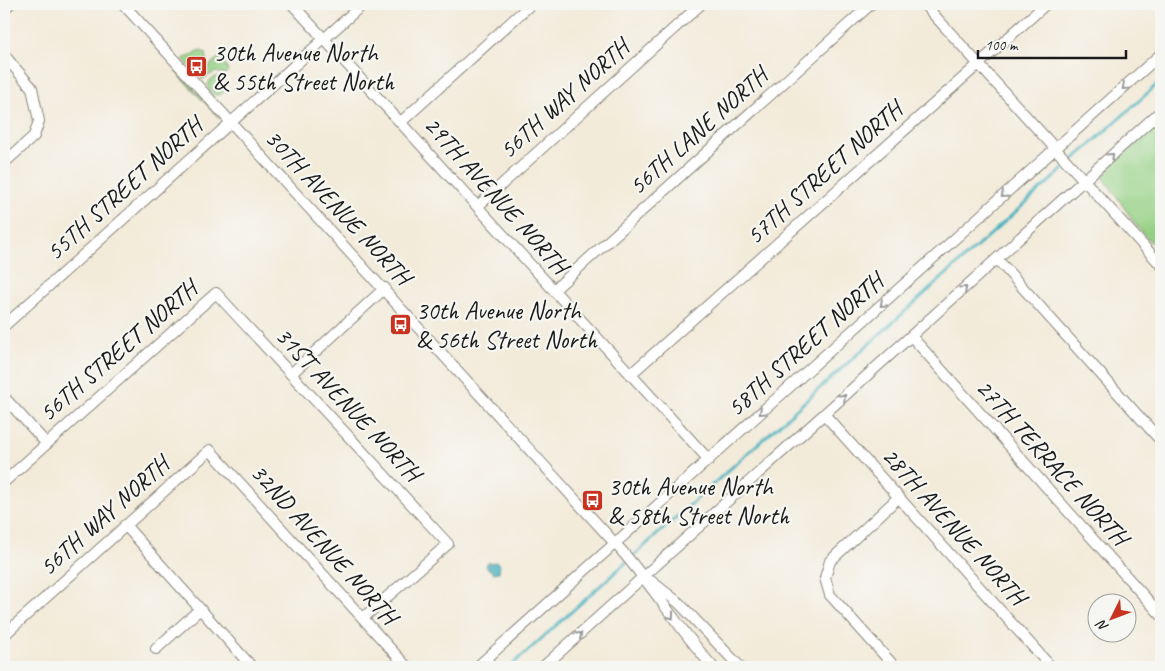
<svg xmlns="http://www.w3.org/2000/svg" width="1165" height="671" font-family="Caveat,sans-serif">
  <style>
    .green { fill: #95d185; stroke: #587650 }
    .water { fill: #44b2bf; stroke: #30676e }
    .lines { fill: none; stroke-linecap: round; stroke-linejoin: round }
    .stream { stroke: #44b2bf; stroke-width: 3 }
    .minor-casing { stroke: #88847b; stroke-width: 12 }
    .minor { stroke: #fff; stroke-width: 10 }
    .oneway { stroke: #999 }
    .labels { text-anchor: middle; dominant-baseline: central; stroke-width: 4.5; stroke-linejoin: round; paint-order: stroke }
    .poi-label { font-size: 25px; fill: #1c1c1c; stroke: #f6f6f2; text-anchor: start }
    .street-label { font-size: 25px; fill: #1c1c1c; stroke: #f6f6f2 }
  </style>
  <rect width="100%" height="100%" fill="#f6f6f2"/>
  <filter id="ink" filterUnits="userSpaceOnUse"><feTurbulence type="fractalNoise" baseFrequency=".02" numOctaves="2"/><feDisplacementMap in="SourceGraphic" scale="10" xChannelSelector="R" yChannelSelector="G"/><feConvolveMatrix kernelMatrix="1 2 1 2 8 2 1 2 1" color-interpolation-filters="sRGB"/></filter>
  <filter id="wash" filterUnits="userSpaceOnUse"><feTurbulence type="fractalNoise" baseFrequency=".0096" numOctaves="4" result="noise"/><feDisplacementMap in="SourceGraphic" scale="20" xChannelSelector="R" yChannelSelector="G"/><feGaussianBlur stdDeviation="1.12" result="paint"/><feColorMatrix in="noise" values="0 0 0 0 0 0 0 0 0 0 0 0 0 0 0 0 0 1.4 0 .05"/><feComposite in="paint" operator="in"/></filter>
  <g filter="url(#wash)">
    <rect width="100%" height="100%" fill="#f3ebda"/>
    <path class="green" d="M201 51 206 53 207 59 196 74 183 59Z
      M222 56 228 71 225 74 215 72 201 80V77L213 62Z
      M178 71 220 118V119L176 72Z
      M208 86a9 9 0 1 1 18 0a9 9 0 1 1-18 0Z
      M1161 121V253L1138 228 1104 178 1107 170Z"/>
    <path class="water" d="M497 562 500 565 499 572 494 573 486 567 487 563Z"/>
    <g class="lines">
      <path class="stream" d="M510 667 1161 81"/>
    </g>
  </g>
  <g filter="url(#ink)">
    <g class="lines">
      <defs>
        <path id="minor" d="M123 4 621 550C654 588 680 630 713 667
          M292 4 709 460
          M924 4 1161 265
          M4 9 10 4
          M4 55 32 88 39 121 34 136 4 163
          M401 122 531 4
          M478 206 701 4
          M997 259 1161 441
          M554 290 871 4
          M4 326 363 4
          M911 336 1161 615
          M292 373 385 288
          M631 374 1046 4
          M4 397 46 443
          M824 414 1051 667
          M4 482 216 293 448 544 363 618
          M125 525 252 667
          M651 581 679 603 740 667
          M4 635 210 450 407 667
          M156 649 200 609
          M4 666 5 667
          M477 667 1161 54
          M543 667 1161 111
          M895 667 830 595 825 578 830 561 899 497"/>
      </defs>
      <use href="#minor" class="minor-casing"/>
      <use href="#minor" class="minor"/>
    </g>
    <defs><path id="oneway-chevron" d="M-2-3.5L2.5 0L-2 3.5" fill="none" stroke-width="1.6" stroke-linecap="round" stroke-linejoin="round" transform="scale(1.25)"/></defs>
    <g class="oneway">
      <use href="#oneway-chevron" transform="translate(1125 87) rotate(138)"/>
      <use href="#oneway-chevron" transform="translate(1111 156) rotate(-42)"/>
      <use href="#oneway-chevron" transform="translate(1004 195) rotate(138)"/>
      <use href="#oneway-chevron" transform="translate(964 289) rotate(-42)"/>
      <use href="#oneway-chevron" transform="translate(883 304) rotate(138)"/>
      <use href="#oneway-chevron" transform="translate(843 397) rotate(-42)"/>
      <use href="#oneway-chevron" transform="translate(762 412) rotate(138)"/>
      <use href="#oneway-chevron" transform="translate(671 616) rotate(54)"/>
      <use href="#oneway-chevron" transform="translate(579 635) rotate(-42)"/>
    </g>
  </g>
  <defs>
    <symbol id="bus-square" viewBox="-11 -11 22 22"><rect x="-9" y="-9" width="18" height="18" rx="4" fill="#c8321e" stroke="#f6f6f2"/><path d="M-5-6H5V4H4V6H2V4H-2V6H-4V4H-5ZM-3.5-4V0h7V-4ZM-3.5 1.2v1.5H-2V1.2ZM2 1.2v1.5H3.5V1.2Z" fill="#fff"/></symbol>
  </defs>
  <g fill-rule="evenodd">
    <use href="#bus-square" x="184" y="54" width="25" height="25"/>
    <use href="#bus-square" x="388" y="312" width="25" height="25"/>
    <use href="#bus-square" x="580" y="488" width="25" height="25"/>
  </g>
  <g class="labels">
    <g class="poi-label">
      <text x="213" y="53">30th Avenue North<tspan x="213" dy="29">&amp; 55th Street North</tspan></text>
      <text x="416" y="311">30th Avenue North<tspan x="416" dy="29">&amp; 56th Street North</tspan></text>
      <text x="608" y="487">30th Avenue North<tspan x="608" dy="29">&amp; 58th Street North</tspan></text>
    </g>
    <g class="street-label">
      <text transform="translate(564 99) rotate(-42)">56TH WAY NORTH</text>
      <text transform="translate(698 131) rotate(-42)">56TH LANE NORTH</text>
      <text transform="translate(824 173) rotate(-42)">57TH STREET NORTH</text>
      <text transform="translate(124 189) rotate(-42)">55TH STREET NORTH</text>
      <text transform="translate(496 195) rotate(48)">29TH AVENUE NORTH</text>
      <text transform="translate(338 207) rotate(47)">30TH AVENUE NORTH</text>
      <text transform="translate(805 345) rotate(-42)">58TH STREET NORTH</text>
      <text transform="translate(118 351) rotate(-41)">56TH STREET NORTH</text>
      <text transform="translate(348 404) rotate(47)">31ST AVENUE NORTH</text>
      <text transform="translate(1052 462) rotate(48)">27TH TERRACE NORTH</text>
      <text transform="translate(104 516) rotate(-42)">56TH WAY NORTH</text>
      <text transform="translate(954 526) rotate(48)">28TH AVENUE NORTH</text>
      <text transform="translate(324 544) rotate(48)">32ND AVENUE NORTH</text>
    </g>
  </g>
  <rect width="1165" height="671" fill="none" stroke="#f6f6f2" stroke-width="20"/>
  <g transform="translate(1112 618) rotate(228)"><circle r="24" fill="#f6f6f2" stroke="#9f9f9c"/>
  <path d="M0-4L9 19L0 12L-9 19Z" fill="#c8321e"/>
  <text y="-8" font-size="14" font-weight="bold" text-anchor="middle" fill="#1c1c1c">N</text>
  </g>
  <path d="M978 50v8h148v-8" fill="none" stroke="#1c1c1c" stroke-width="2.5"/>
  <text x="985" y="50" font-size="15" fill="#1c1c1c" stroke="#f6f6f2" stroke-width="4" paint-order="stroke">100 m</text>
</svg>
